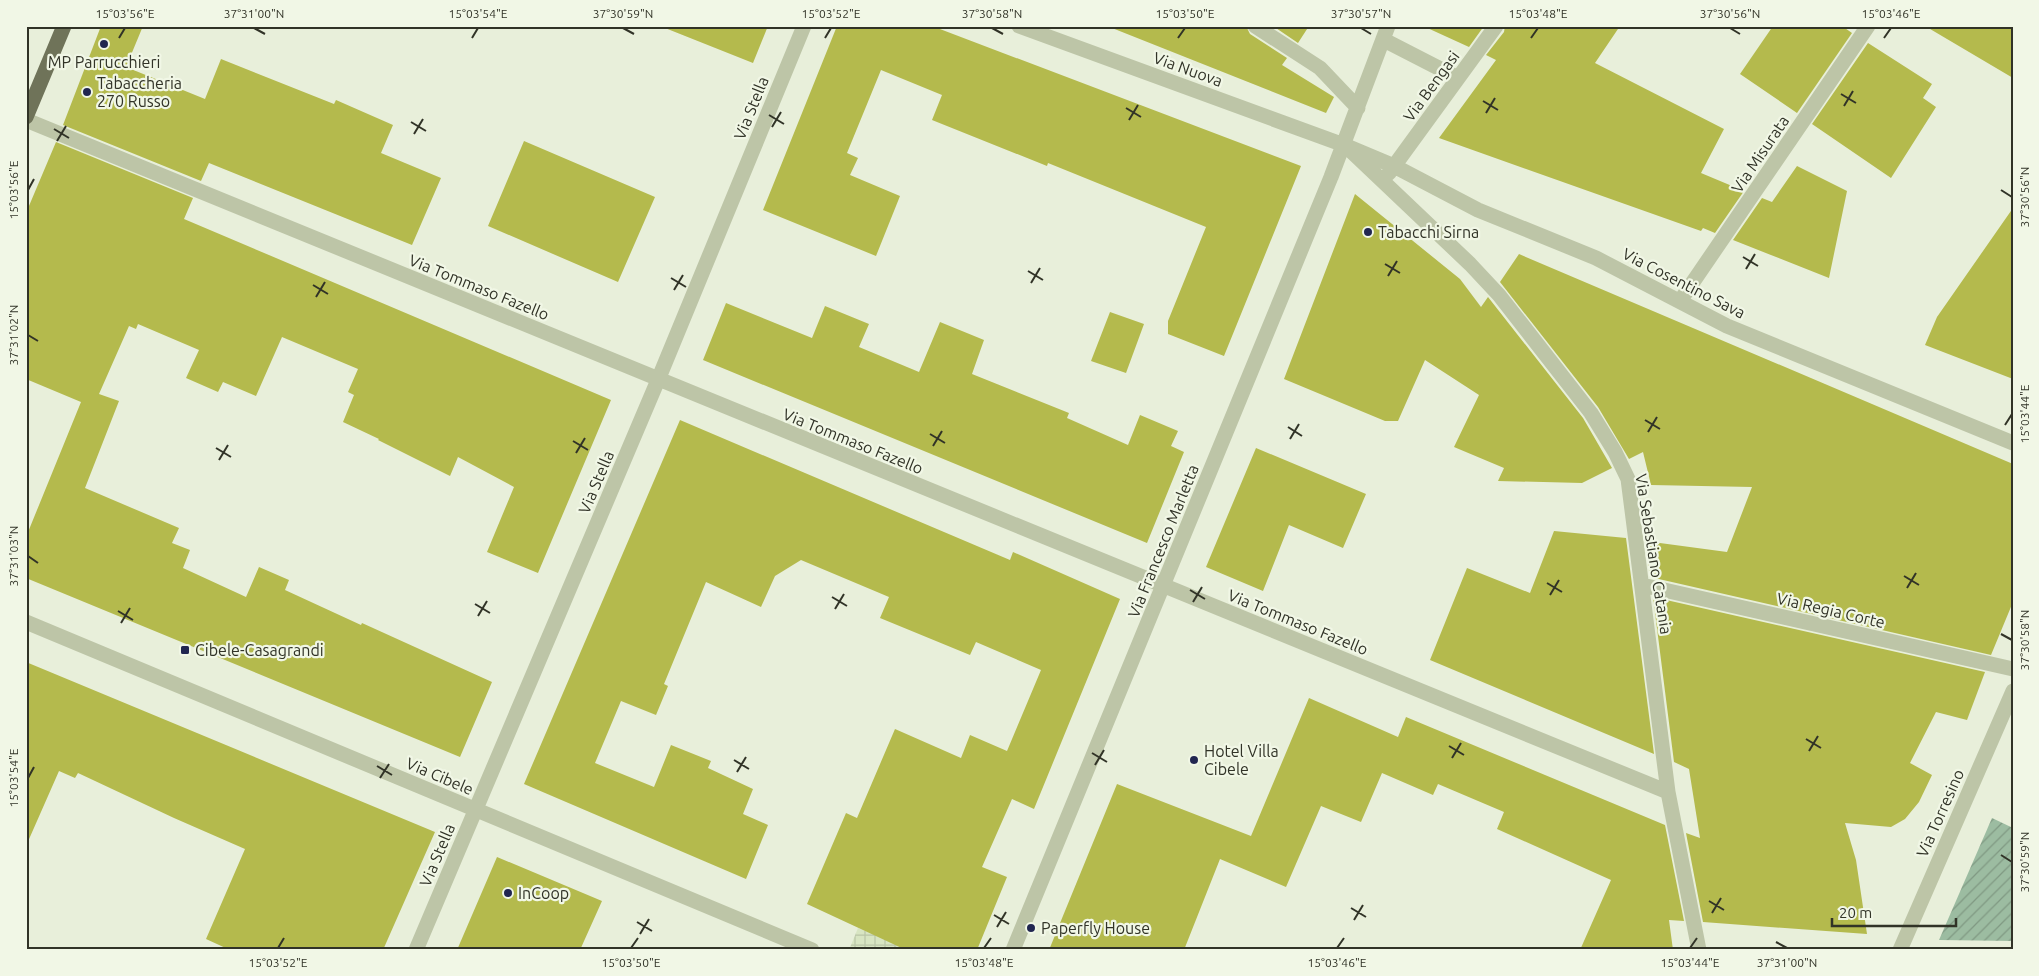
<svg xmlns="http://www.w3.org/2000/svg" width="2039" height="976" font-family="Ubuntu,sans-serif">
  <style>
    .garden { fill: url(#garden-furrows) }
    .plaza { fill: url(#plaza-grid) }
    .building { fill: #b4ba4d }
    .lines { fill: none; stroke-linecap: round; stroke-linejoin: round }
    .minor { stroke: #bdc5a7; stroke-width: 15 }
    .major { stroke: #6f7359; stroke-width: 15 }
    .ticks { fill: none; stroke: #313327; stroke-width: 2 }
    .poi-dot { fill: #212650; stroke: #f1f7e6; stroke-width: 2 }
    .labels { text-anchor: middle; dominant-baseline: central; stroke-width: 4.5; stroke-linejoin: round; paint-order: stroke }
    .poi-label { font-size: 16px; fill: #313327; stroke: #f1f7e6; text-anchor: start }
    .street-label { font-size: 16px; fill: #313327; stroke: #f1f7e6 }
    .neatline { fill: none; stroke: #313327; stroke-width: 2 }
    .ticks-label { font-size: 12px; text-anchor: middle; fill: #313327 }
  </style>
  <defs>
    <pattern id="garden-furrows" width="10" height="10" patternUnits="userSpaceOnUse" patternTransform="scale(1.25)"><rect width="10" height="10" fill="#9cbca1"/><path d="M-1 1l2-2M0 10L10 0M9 11l2-2" fill="none" stroke="#809983"/></pattern>
    <pattern id="plaza-grid" width="8" height="8" patternUnits="userSpaceOnUse" patternTransform="scale(1.25)"><rect width="8" height="8" fill="#d8e5c2"/><path d="M0 4h8M4 0v8" fill="none" stroke="#bac5a7"/></pattern>
  </defs>
  <rect width="100%" height="100%" fill="#e8efda"/>
  <path class="garden" d="M1992 818 2013 828V941L1939 940Z"/>
  <path class="plaza" d="M858 928 912 950H849Z"/>
  <path class="building" d="M101 26H143L126 67 205 99 221 59 334 104 336 100 393 125 381 153 441 178 412 245 209 163 201 181 63 125Z
    M665 26H768L753 63 665 28Z
    M837 26H932L1301 166 1224 356 1168 334V321L1206 227 1048 163 1047 166 932 120 942 95 881 70 847 153 858 158 850 175 900 196 876 256 763 210Z
    M1112 26H1246L1250 34 1287 58 1282 65 1334 97 1326 113 1112 28Z
    M1273 26H1309L1298 43Z
    M1423 26H1484L1469 47Z
    M1505 26H1620L1595 63 1724 129 1701 173 1744 191 1715 233 1703 228 1701 231 1439 138 1496 60 1486 55 1504 32Z
    M1773 26H1842L1852 33 1797 113 1740 74Z
    M1925 26H2013V78Z
    M1868 43 1932 84 1923 98 1936 107 1891 178 1812 124Z
    M524 141 655 197 618 282 488 226Z
    M56 142 193 198 184 219 611 400 538 573 487 552 514 487 458 457 450 476 378 440 379 439 343 422 354 395 348 392 358 369 282 337 256 396 223 382 218 392 186 378 199 350 138 324 136 329 129 326 99 394 119 401 85 488 179 528 172 543 190 550 183 568 246 597 259 567 289 580 285 590 361 625 362 623 492 682 460 757 26 578V537L81 402 26 379V213Z
    M1797 166 1847 191 1829 278 1733 240 1762 198 1772 202Z
    M1355 194 1460 279 1481 307 1488 297 1583 418 1612 468 1582 483 1498 481 1504 468 1454 447 1479 395 1425 360 1398 421H1385L1284 379Z
    M2013 208V379L1925 345 1937 317Z
    M1519 254 2013 464V602L1991 655 1650 577 1645 541 1727 552 1752 487 1651 485 1643 452 1629 459 1598 407 1500 282Z
    M726 303 812 338 825 306 869 324 859 347 919 372 940 322 984 340 972 374 1069 413 1067 418 1128 445 1140 415 1178 431 1171 446 1184 452 1147 543 703 360Z
    M1110 312 1144 324 1126 373 1091 361Z
    M680 420 1010 560 1013 552 1120 599 1034 809 1012 799 982 867 1007 877 977 950H906L807 904 846 813 857 818 895 729 961 758 970 735 1007 751 1041 670 976 642 970 655 880 618 889 597 801 560 775 576 761 607 706 582 664 684 668 686 656 715 621 701 595 763 654 787 671 745 711 761 708 768 753 789 743 814 768 825 746 879 524 784Z
    M1256 448 1366 494 1343 548 1289 525 1263 591 1206 567Z
    M1554 531 1626 538 1654 754 1430 660 1467 568 1530 593Z
    M1653 597 1985 672 1967 720 1936 712 1910 763 1932 775 1919 802 1905 819 1891 827 1845 823 1856 860 1867 934 1703 922 1686 833 1700 838 1689 769 1674 762Z
    M26 662 435 832 383 950H230L206 939 245 849 174 818 78 773 75 778 59 771 26 846Z
    M1309 698 1398 737 1406 717 1665 825 1684 921 1669 920 1673 950H1580L1611 880 1497 829 1504 812 1438 784 1433 795 1382 773 1361 822 1321 806 1286 887 1220 859 1184 950H1049L1117 784 1251 836Z
    M497 857 602 901 580 950H457Z"/>
  <g class="lines">
    <path class="minor" d="M1019 26 1344 145 1394 166 1478 210 1596 258 1727 326 2013 443
      M1255 26 1320 68 1358 108
      M1384 40 1458 78
      M26 120 1668 792
      M1351 151 1470 264 1499 295 1591 413 1615 452 1628 479 1668 792 1699 950
      M1389 173 1496 26
      M1680 301 1868 26
      M1642 585 2013 669
      M26 622 812 950
      M416 950 658 380 804 26
      M1013 950 1331 177 1388 26
      M1900 950 2013 691"/>
    <path class="major" d="M26 117 64 26"/>
  </g>
  <path class="ticks" d="M254 28 265 34M623 28 634 34M992 28 1003 34M1361 28 1371 34M1730 28 1740 34M119 38 125 28M472 38 478 28M825 38 831 28M1178 38 1185 28M1531 38 1538 28M1884 38 1891 28M1841 94 1856 103M1483 101 1498 110M1844 106 1853 91M1126 108 1141 117M1486 113 1495 98M769 115 784 124M1129 120 1138 105M411 122 426 131M772 127 781 112M54 129 69 138M414 134 423 119M57 141 66 126M28 190 34 179M2001 190 2012 197M1743 257 1758 266M1385 264 1400 273M1746 269 1755 254M1028 271 1043 280M1388 276 1397 261M671 278 686 287M1031 283 1040 268M313 285 328 294M674 290 683 275M316 297 325 282M28 335 38 341M1645 420 1660 429M2005 425 2012 414M1288 427 1302 436M1648 432 1657 417M930 434 945 443M1290 439 1299 424M573 441 588 450M933 446 942 431M216 448 231 457M576 453 585 438M219 460 228 445M28 556 38 563M1904 576 1919 585M1547 583 1562 592M1907 588 1916 573M1190 590 1205 599M1550 595 1559 580M832 597 847 606M1193 602 1202 587M475 604 490 613M835 609 844 594M118 611 133 620M478 616 487 601M121 623 130 608M2001 634 2012 640M1806 739 1821 748M1449 746 1464 755M1809 751 1818 736M1092 753 1107 762M1452 758 1461 743M734 760 749 769M1095 765 1104 750M377 766 392 775M737 772 746 757M28 778 34 767M380 778 389 764M2001 855 2012 862M1709 901 1724 910M1351 908 1366 917M1712 913 1721 898M994 915 1009 924M1354 920 1363 905M637 922 652 931M997 927 1006 912M640 934 649 919M1776 942 1787 948M278 948 284 938M631 948 638 938M984 948 991 938M1337 948 1344 938M1690 948 1697 938"/>
  <g class="poi-dot">
    <circle cx="104" cy="44" r="5"/>
    <circle cx="87" cy="92" r="5"/>
    <circle cx="1368" cy="232" r="5"/>
    <rect x="180" y="645" width="10" height="10" rx="2.5"/>
    <circle cx="1194" cy="760" r="5"/>
    <circle cx="508" cy="893" r="5"/>
    <circle cx="1031" cy="928" r="5"/>
  </g>
  <g class="labels">
    <g class="poi-label">
      <text x="104" y="62" text-anchor="middle">MP Parrucchieri</text>
      <text x="97" y="83">Tabaccheria<tspan x="97" dy="18">270 Russo</tspan></text>
      <text x="1378" y="232">Tabacchi Sirna</text>
      <text x="195" y="650">Cibele-Casagrandi</text>
      <text x="1204" y="751">Hotel Villa<tspan x="1204" dy="18">Cibele</tspan></text>
      <text x="518" y="893">InCoop</text>
      <text x="1041" y="928">Paperfly House</text>
    </g>
    <g class="street-label">
      <text transform="translate(1188 69) rotate(20)">Via Nuova</text>
      <text transform="translate(1431 86) rotate(-54)">Via Bengasi</text>
      <text transform="translate(751 108) rotate(-68)">Via Stella</text>
      <text transform="translate(1760 154) rotate(-56)">Via Misurata</text>
      <text transform="translate(1684 283) rotate(27)">Via Cosentino Sava</text>
      <text transform="translate(479 287) rotate(22)">Via Tommaso Fazello</text>
      <text transform="translate(853 441) rotate(22)">Via Tommaso Fazello</text>
      <text transform="translate(596 482) rotate(-67)">Via Stella</text>
      <text transform="translate(1163 541) rotate(-68)">Via Francesco Marletta</text>
      <text transform="translate(1654 554) rotate(81)">Via Sebastiano Catania</text>
      <text transform="translate(1831 610) rotate(13)">Via Regia Corte</text>
      <text transform="translate(1298 622) rotate(22)">Via Tommaso Fazello</text>
      <text transform="translate(440 776) rotate(23)">Via Cibele</text>
      <text transform="translate(1940 813) rotate(-66)">Via Torresino</text>
      <text transform="translate(437 855) rotate(-67)">Via Stella</text>
    </g>
  </g>
  <rect width="2039" height="976" fill="none" stroke="#f1f7e6" stroke-width="55"/>
  <path d="M1832 918v8h124v-8" fill="none" stroke="#313327" stroke-width="2.5"/>
  <text x="1839" y="918" font-size="15" fill="#313327" stroke="#f1f7e6" stroke-width="4" paint-order="stroke">20 m</text>
  <rect x="28" y="28" width="1984" height="920" class="neatline"/>
  <g class="ticks-label">
    <text x="125" y="18">15°03'56"E</text>
    <text x="254" y="18">37°31'00"N</text>
    <text x="478" y="18">15°03'54"E</text>
    <text x="623" y="18">37°30'59"N</text>
    <text x="831" y="18">15°03'52"E</text>
    <text x="992" y="18">37°30'58"N</text>
    <text x="1185" y="18">15°03'50"E</text>
    <text x="1361" y="18">37°30'57"N</text>
    <text x="1538" y="18">15°03'48"E</text>
    <text x="1730" y="18">37°30'56"N</text>
    <text x="1891" y="18">15°03'46"E</text>
    <text transform="translate(14 190) rotate(-90)" y="4">15°03'56"E</text>
    <text transform="translate(2025 197) rotate(-90)" y="4">37°30'56"N</text>
    <text transform="translate(14 335) rotate(-90)" y="4">37°31'02"N</text>
    <text transform="translate(2025 414) rotate(-90)" y="4">15°03'44"E</text>
    <text transform="translate(14 556) rotate(-90)" y="4">37°31'03"N</text>
    <text transform="translate(2025 640) rotate(-90)" y="4">37°30'58"N</text>
    <text transform="translate(14 778) rotate(-90)" y="4">15°03'54"E</text>
    <text transform="translate(2025 862) rotate(-90)" y="4">37°30'59"N</text>
    <text x="278" y="967">15°03'52"E</text>
    <text x="631" y="967">15°03'50"E</text>
    <text x="984" y="967">15°03'48"E</text>
    <text x="1337" y="967">15°03'46"E</text>
    <text x="1690" y="967">15°03'44"E</text>
    <text x="1787" y="967">37°31'00"N</text>
  </g>
</svg>
